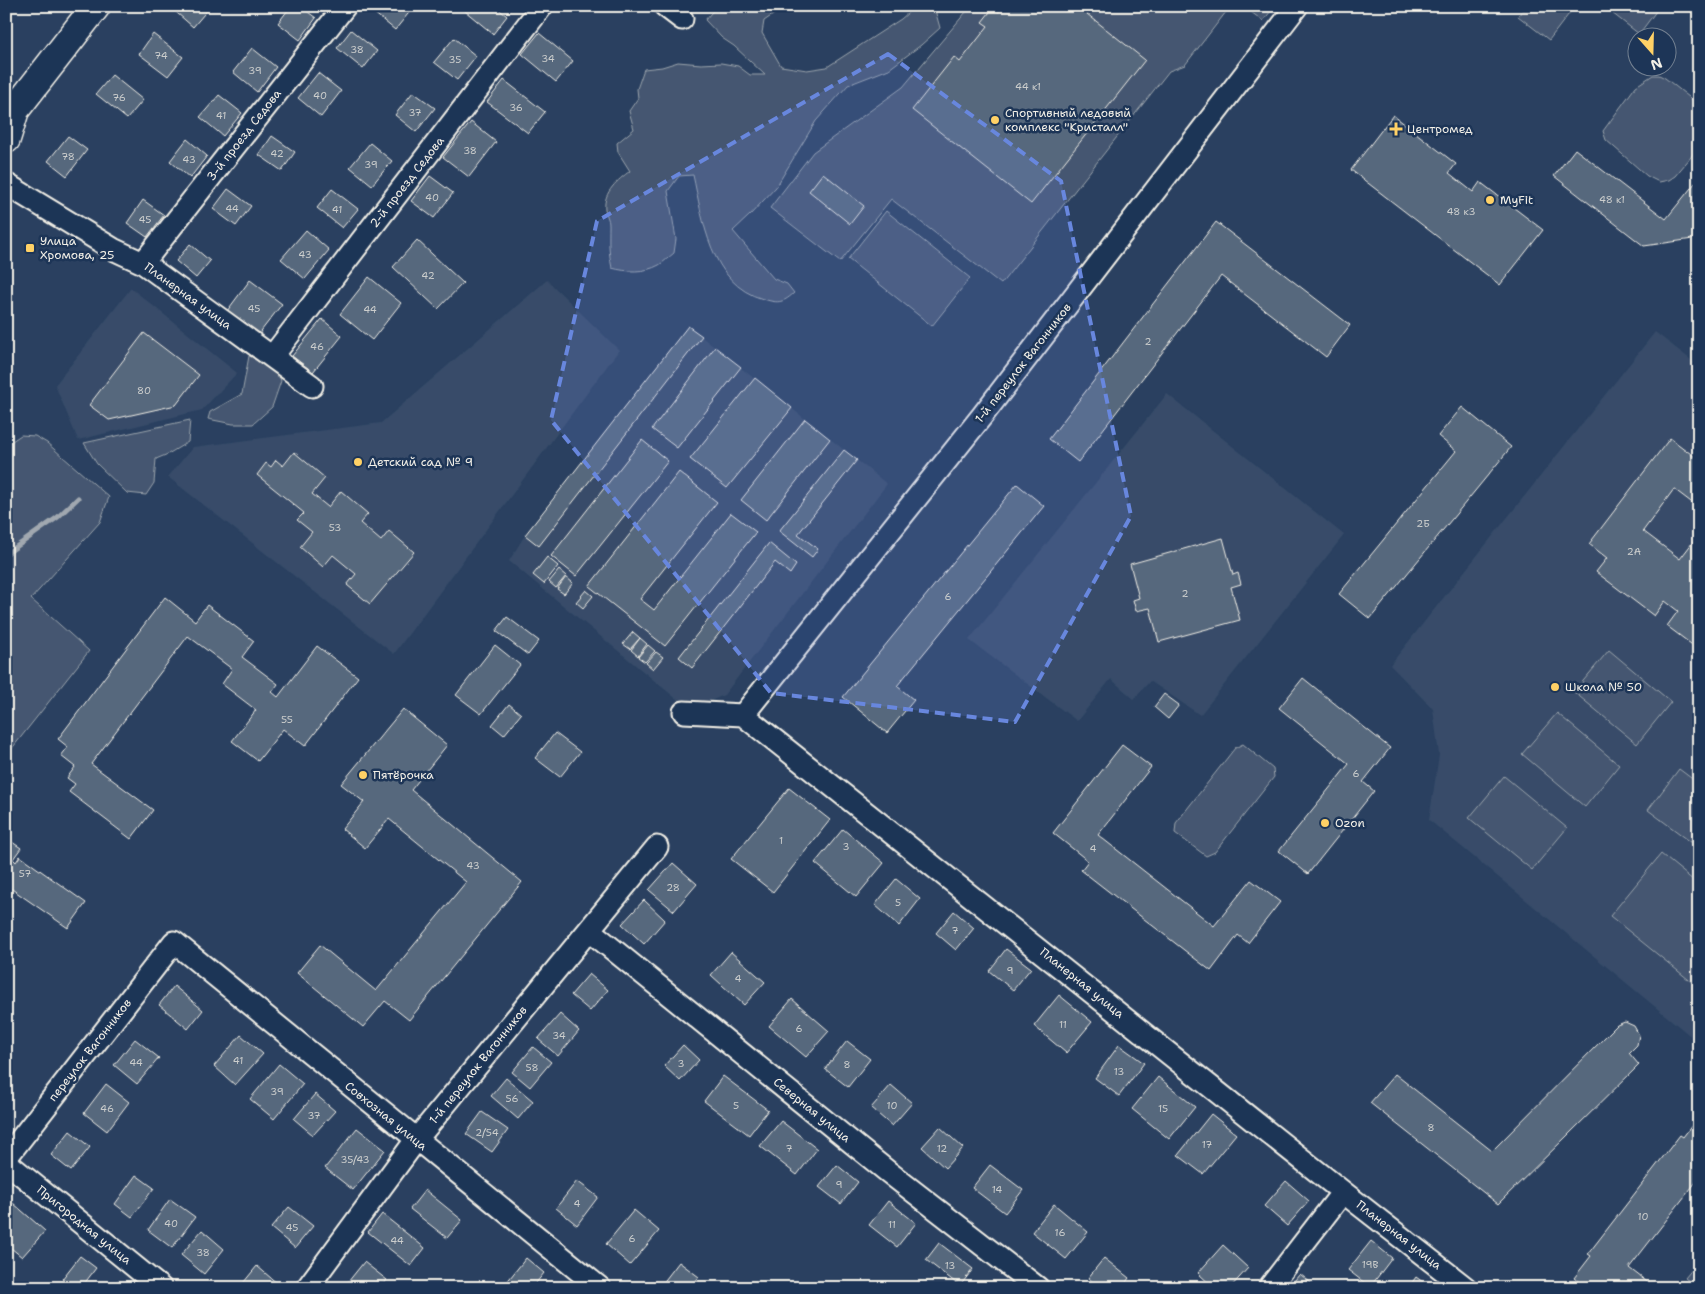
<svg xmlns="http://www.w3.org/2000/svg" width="1705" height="1294" font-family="'Shantell Sans',sans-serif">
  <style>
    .built { fill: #374c69 }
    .green { fill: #445771; stroke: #9ca4ac }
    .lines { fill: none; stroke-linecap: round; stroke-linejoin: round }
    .stream { stroke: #a1a8b0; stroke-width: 5 }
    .building { fill: #56677d; stroke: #f4f1e8 }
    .minor-casing { stroke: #f4f1e8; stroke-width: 25 }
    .major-casing { stroke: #f4f1e8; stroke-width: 31 }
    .minor { stroke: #1d3557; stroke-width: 21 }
    .major { stroke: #1d3557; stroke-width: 28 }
    .marked { fill: #6887de; fill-opacity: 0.2; stroke: #6887de; stroke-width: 4; stroke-dasharray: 10 6; stroke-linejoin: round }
    .poi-dot { fill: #ffd166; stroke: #1d3557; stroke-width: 2 }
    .labels { text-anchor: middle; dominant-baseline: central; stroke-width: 5; stroke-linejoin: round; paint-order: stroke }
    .number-label { font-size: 10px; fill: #cccecd }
    .poi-label { font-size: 12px; fill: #f4f1e8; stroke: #1d3557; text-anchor: start }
    .street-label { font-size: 12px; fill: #f4f1e8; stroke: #1d3557 }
  </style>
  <rect width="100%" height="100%" fill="#2a4060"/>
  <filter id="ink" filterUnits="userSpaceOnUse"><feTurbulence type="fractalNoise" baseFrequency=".02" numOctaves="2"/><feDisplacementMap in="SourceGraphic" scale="10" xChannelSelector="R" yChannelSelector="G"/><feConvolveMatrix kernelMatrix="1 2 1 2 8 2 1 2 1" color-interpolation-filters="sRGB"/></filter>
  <g filter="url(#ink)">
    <path class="built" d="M547 280 619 350 394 654 168 477 193 447 381 423Z
      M131 288 237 373 202 410 78 440 55 385Z
      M688 326 887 484 724 695 690 710 509 561 525 535Z
      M1655 332 1699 366V1043L1429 820 1439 755 1433 709 1390 665Z
      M1167 394 1344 535 1200 715 1150 681 1134 699 1111 679 1077 721 969 640Z"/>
    <path class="green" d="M717 6H786L764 21 762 33 781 66 807 70 827 67 901 19 916 6H926L935 10 940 28 921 45 889 69 848 85 816 121 776 187 750 215 733 231 774 279 787 284 794 293C782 304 777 303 763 299 710 284 703 220 693 175L679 176 668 191 676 239 674 253C669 257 664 262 659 265 645 273 626 272 612 268 608 250 609 242 609 224 609 219 606 215 605 209 603 192 618 180 630 171L618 152 617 143 634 129 629 111 638 98 637 89 644 69 662 67 678 62 701 64 721 63 738 66 750 75H765L734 46 722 38 705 20Z
      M971 6H1219L1226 12 1185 65 1169 71 1001 284 891 199 840 262 770 208 813 152 903 87Z
      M1243 6H1275L1263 21Z
      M1526 6H1575L1549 40 1518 16Z
      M1603 6H1660L1639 34Z
      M1653 75H1659L1665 78 1699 105V144L1691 157 1675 176 1669 180 1659 182 1647 176 1606 140 1603 131 1636 86Z
      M886 211 970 278 932 326 848 259Z
      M249 356 267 360 276 367 281 381 272 407 253 424H233L208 419 210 412 242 394Z
      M190 420 188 442 168 454 156 459 154 483 146 495 127 493 97 464 84 443Z
      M21 435 35 436 47 443 109 497 100 522 31 599 89 651 6 756V452L12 441Z
      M1609 650 1671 702 1637 744 1574 692Z
      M1557 713 1619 765 1585 807 1522 754Z
      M1243 744 1273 769 1274 777 1215 852 1206 856 1175 833 1176 823 1235 748Z
      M1679 769 1699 784V848L1648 810Z
      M1504 776 1567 828 1532 870 1469 818Z
      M1661 854 1699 885V988L1610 916Z
      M1699 1261V1288H1698L1685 1278Z"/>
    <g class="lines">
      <path class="stream" d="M6 554 58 517 78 498"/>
    </g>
    <path class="building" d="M169 6H209L210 7 193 27Z
      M291 6H300L316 18 300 40 278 23Z
      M378 6H408L412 9 395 30 373 12Z
      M459 6H495L507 16 493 34Z
      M1003 6H1077L1145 60 1031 204 912 110 954 57 960 62 988 26 982 22 993 8 999 12Z
      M351 30 377 51 363 69 337 48Z
      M539 33 573 61 556 82 522 54Z
      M153 34 183 57 168 76 139 54Z
      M454 38 476 56 457 80 434 62Z
      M252 48 276 67 257 92 233 72Z
      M318 73 341 91 321 117 298 98Z
      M112 75 143 100 127 119 96 94Z
      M504 80 545 112 528 133 487 102Z
      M413 92 435 108 416 132 395 115Z
      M219 95 242 113 223 136 200 117Z
      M1393 115 1456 164 1449 173 1473 192 1480 182 1543 230 1500 285 1351 170Z
      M471 122 496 142 469 177 443 157Z
      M68 136 87 150 67 176 48 161Z
      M272 136 295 152 282 171 259 155Z
      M187 139 207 156 190 178 170 161Z
      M370 143 392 161 372 185 350 167Z
      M1575 149 1666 219 1699 178V231L1693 239 1644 246 1554 176Z
      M823 173 864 206 850 224 809 191Z
      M430 176 453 193 434 218 411 201Z
      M228 189 251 206 236 226 213 209Z
      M332 189 358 209 342 228 317 208Z
      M143 200 164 215 147 237 127 223Z
      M1216 222 1350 325 1326 357 1221 276 1078 462 1049 439Z
      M306 230 329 250 305 279 281 259Z
      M417 240 463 283 438 309 393 267Z
      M190 244 210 261 196 278 176 261Z
      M369 277 401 303 372 340 340 314Z
      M250 280 282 304 258 335 227 311Z
      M322 319 342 336 313 372 292 356Z
      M688 326 702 336 539 546 525 535Z
      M144 333 199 375 176 405 109 420 89 405Z
      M715 347 741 367 677 448 652 429Z
      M755 378 792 408 727 488 690 459Z
      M1462 407 1511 447 1370 619 1339 594 1456 451 1438 436Z
      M805 419 830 439 766 520 741 500Z
      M1670 438 1699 460V508L1674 489 1643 531 1680 559 1699 534V650L1667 626 1678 611 1665 601 1654 616 1596 572 1607 558 1589 544Z
      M642 440 668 461 576 576 551 556Z
      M844 450 857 460 798 534 818 549 812 557 779 531Z
      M294 452 325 478 312 494 328 507 341 491 368 514 360 523 381 541 389 531 414 552 370 604 347 585 356 574 333 555 323 567 300 547 312 532 297 520 304 513 257 475 266 463 271 467 276 460 283 466Z
      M679 472 717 502 640 599 654 610 731 513 756 532 665 646 589 586Z
      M1017 484 1044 506 897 686 914 700 887 733 843 697Z
      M1223 538 1233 575 1238 573 1241 584 1231 587 1240 620 1159 642 1150 608 1136 611 1133 600 1139 598 1130 564Z
      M769 543 796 565 790 574 775 562 692 668 679 657Z
      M547 557 558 566 544 584 533 575Z
      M559 570 566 576 556 588 549 582Z
      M566 577 573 583 564 594 557 589Z
      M586 590 593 596 583 608 576 602Z
      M165 597 195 621 207 605 254 641 242 657 278 684 272 692 278 697 317 646 358 677 305 746 283 729 258 761 232 741 256 710 222 684 232 669 188 636 91 764 153 810 131 839 69 792 75 784 67 778 75 767 61 756 68 747 58 739Z
      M507 617 539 641 528 655 496 631Z
      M633 632 640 638 630 649 623 644Z
      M640 638 647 644 638 656 631 650Z
      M495 645 520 665 481 714 456 695Z
      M648 645 655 651 645 662 638 657Z
      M656 652 663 657 653 669 646 663Z
      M1303 678 1390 748 1363 782 1374 791 1308 874 1279 851 1349 764 1279 708Z
      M1164 694 1179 705 1168 719 1154 707Z
      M509 704 521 714 504 735 492 725Z
      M403 709 447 745 411 790 522 882 409 1020 385 1001 363 1027 297 973 320 945 376 991 466 882 389 819 365 848 342 829 364 802 341 784Z
      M555 733 580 752 560 777 535 758Z
      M1122 745 1151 767 1098 835 1214 926 1251 880 1280 902 1248 943 1238 935 1211 971 1081 870 1088 861 1053 833Z
      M789 788 830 820 773 892 731 859Z
      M843 829 884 863 856 897 815 863Z
      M6 838 21 848 13 859 16 862 20 856 86 903 68 928 6 885Z
      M673 863 697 884 674 911 649 890Z
      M896 879 920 899 899 926 875 905Z
      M644 900 665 920 644 944 622 924Z
      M954 911 974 928 956 950 936 933Z
      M1006 949 1031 968 1013 990 989 971Z
      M731 952 765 982 744 1005 711 975Z
      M589 974 608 990 590 1011 571 995Z
      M174 986 203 1010 188 1029 159 1005Z
      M1059 995 1092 1022 1066 1053 1034 1026Z
      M792 999 829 1031 806 1057 769 1026Z
      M560 1014 579 1031 558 1056 538 1039Z
      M1625 1022 1634 1026 1639 1035 1637 1045 1629 1053 1639 1065 1498 1204 1370 1103 1395 1074 1492 1151 1610 1032 1617 1025Z
      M241 1035 263 1054 235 1085 214 1066Z
      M135 1039 159 1058 137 1084 114 1065Z
      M847 1041 870 1059 848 1087 825 1069Z
      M683 1045 699 1060 680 1081 664 1066Z
      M1119 1045 1144 1063 1119 1096 1095 1078Z
      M533 1047 551 1062 530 1087 512 1072Z
      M279 1064 303 1084 274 1119 250 1099Z
      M723 1076 768 1110 749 1135 704 1101Z
      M1158 1077 1195 1107 1169 1139 1132 1109Z
      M506 1078 533 1101 518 1119 491 1096Z
      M106 1084 129 1102 107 1131 84 1113Z
      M891 1085 912 1103 892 1126 871 1108Z
      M315 1094 335 1111 313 1135 294 1119Z
      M482 1112 508 1130 492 1152 466 1134Z
      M1211 1114 1236 1134 1203 1174 1178 1155Z
      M1699 1116V1178L1629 1268 1655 1288H1587L1574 1278 1591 1256 1588 1254 1680 1135 1683 1137Z
      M781 1121 817 1149 797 1175 760 1146Z
      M940 1127 963 1148 945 1168 922 1147Z
      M357 1128 385 1150 353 1190 325 1168Z
      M70 1131 90 1147 71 1171 51 1155Z
      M837 1165 858 1182 841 1204 819 1187Z
      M990 1165 1023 1190 1005 1213 972 1188Z
      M136 1175 154 1188 132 1217 115 1204Z
      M577 1181 598 1197 577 1225 556 1208Z
      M1286 1181 1309 1201 1287 1226 1264 1206Z
      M425 1190 462 1220 447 1238 410 1209Z
      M170 1199 195 1217 172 1248 148 1230Z
      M888 1201 916 1223 897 1247 869 1225Z
      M13 1203 45 1231 22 1257 6 1244V1211Z
      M1054 1204 1088 1232 1066 1259 1032 1232Z
      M289 1207 313 1226 295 1248 271 1228Z
      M634 1210 659 1231 630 1265 606 1244Z
      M382 1214 425 1248 411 1266 368 1232Z
      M202 1230 224 1249 204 1274 181 1255Z
      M1371 1241 1392 1258 1370 1287 1348 1270Z
      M939 1243 973 1269 960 1286 926 1260Z
      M1223 1245 1248 1268 1230 1288H1214L1198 1273Z
      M80 1256 96 1268 81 1288H73L62 1279Z
      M526 1258 544 1273 532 1288H502Z
      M1104 1258 1129 1278 1122 1288H1101L1088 1278Z
      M364 1262 387 1280 380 1288H355L348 1282Z
      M679 1262 699 1277 690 1288H659Z
      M257 1266 279 1285 276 1288H239Z
      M1300 1274 1317 1288H1288Z
      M1416 1277 1431 1288H1408Z
      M118 1280 127 1288H112Z"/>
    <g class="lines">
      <defs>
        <path id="minor" d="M665 6 682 19
          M6 184 113 249 143 263 312 386
          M143 263 345 6
          M272 357 542 6
          M684 712 743 715 1343 1192 1466 1288
          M743 715 982 416 1297 6
          M589 930 887 1171 1038 1288
          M6 1158 174 942 600 1288
          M6 1162 161 1288
          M307 1288 416 1140 657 847
          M1269 1288 1343 1192"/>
        <path id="major" d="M6 139 15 110 96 6"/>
      </defs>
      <use href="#minor" class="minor-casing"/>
      <use href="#major" class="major-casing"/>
      <use href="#minor" class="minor"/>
      <use href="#major" class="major"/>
    </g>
  </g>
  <path class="marked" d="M888 54 1061 181 1131 516 1015 722 771 693 551 420 597 221Z"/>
  <g class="poi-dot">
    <circle cx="995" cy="120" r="5"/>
    <path d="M1393.5 121.5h5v5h5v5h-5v5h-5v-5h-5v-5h5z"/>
    <circle cx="1490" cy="200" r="5"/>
    <rect x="25" y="243" width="10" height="10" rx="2.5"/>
    <circle cx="358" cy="462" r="5"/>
    <circle cx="1555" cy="687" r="5"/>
    <circle cx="363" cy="775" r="5"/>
    <circle cx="1325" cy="823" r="5"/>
  </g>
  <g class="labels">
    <g class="number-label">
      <text x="357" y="49">38</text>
      <text x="161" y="55">74</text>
      <text x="548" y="58">34</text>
      <text x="455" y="59">35</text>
      <text x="255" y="70">39</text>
      <text x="1028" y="86">44 к1</text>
      <text x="320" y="95">40</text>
      <text x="119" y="97">76</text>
      <text x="516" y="107">36</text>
      <text x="415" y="112">37</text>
      <text x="221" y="115">41</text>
      <text x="470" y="150">38</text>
      <text x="277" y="153">42</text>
      <text x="68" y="156">78</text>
      <text x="189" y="159">43</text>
      <text x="371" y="164">39</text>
      <text x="432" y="197">40</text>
      <text x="1612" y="199">48 к1</text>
      <text x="232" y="208">44</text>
      <text x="337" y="209">41</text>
      <text x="1461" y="211">48 к3</text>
      <text x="145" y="219">45</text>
      <text x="305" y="254">43</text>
      <text x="428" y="275">42</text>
      <text x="254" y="308">45</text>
      <text x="370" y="309">44</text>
      <text x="1148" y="341">2</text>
      <text x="317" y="346">46</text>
      <text x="144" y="390">80</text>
      <text x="1423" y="523">2Б</text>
      <text x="335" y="527">53</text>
      <text x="1634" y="551">2А</text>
      <text x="1185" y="593">2</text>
      <text x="948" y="596">6</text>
      <text x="287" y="719">55</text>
      <text x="1356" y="773">6</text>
      <text x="781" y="840">1</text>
      <text x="846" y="846">3</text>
      <text x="1093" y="848">4</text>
      <text x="473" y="865">43</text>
      <text x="25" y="873">57</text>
      <text x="673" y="887">28</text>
      <text x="898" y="902">5</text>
      <text x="955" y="930">7</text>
      <text x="1010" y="970">9</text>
      <text x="738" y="978">4</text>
      <text x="1063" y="1024">11</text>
      <text x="799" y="1028">6</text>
      <text x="559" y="1035">34</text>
      <text x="238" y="1060">41</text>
      <text x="136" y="1062">44</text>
      <text x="681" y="1063">3</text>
      <text x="847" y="1064">8</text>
      <text x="532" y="1067">58</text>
      <text x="1119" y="1071">13</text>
      <text x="277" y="1091">39</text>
      <text x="512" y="1098">56</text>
      <text x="736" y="1105">5</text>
      <text x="892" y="1105">10</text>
      <text x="107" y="1108">46</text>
      <text x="1163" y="1108">15</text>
      <text x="314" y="1115">37</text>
      <text x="1431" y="1127">8</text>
      <text x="487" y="1132">2/54</text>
      <text x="1207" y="1144">17</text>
      <text x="789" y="1148">7</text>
      <text x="942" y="1148">12</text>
      <text x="355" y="1159">35/43</text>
      <text x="839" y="1184">9</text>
      <text x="997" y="1189">14</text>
      <text x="577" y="1203">4</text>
      <text x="1643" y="1216">10</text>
      <text x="171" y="1223">40</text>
      <text x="892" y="1224">11</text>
      <text x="292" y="1227">45</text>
      <text x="1060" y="1232">16</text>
      <text x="632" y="1238">6</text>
      <text x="397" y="1240">44</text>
      <text x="203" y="1252">38</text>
      <text x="1370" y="1264">19В</text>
      <text x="950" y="1265">13</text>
    </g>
    <g class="poi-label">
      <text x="1005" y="113">Спортивный ледовый<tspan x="1005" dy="14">комплекс "Кристалл"</tspan></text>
      <text x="1407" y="129">Центромед</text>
      <text x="1500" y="200">MyFit</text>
      <text x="40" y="241">Улица<tspan x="40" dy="14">Хромова, 25</tspan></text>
      <text x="368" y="462">Детский сад № 9</text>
      <text x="1565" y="687">Школа № 50</text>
      <text x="373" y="775">Пятёрочка</text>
      <text x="1335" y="823">Ozon</text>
    </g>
    <g class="street-label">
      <text transform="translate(244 135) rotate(-52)">3-й проезд Седова</text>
      <text transform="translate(407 182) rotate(-52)">2-й проезд Седова</text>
      <text transform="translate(188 296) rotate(36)">Планерная улица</text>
      <text transform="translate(1023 363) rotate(-52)">1-й переулок Вагонников</text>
      <text transform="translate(1082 983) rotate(39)">Планерная улица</text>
      <text transform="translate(90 1050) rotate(-52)">переулок Вагонников</text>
      <text transform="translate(478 1065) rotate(-51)">1-й переулок Вагонников</text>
      <text transform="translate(812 1110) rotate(39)">Северная улица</text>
      <text transform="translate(386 1116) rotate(39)">Совхозная улица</text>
      <text transform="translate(84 1225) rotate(39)">Пригородная улица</text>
      <text transform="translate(1399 1235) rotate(38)">Планерная улица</text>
    </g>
  </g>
  <rect width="1705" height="1294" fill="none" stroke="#1d3557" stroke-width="25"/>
  <rect x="12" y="12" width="1680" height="1269" fill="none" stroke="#f4f1e8" stroke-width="2" filter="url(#ink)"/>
  <g transform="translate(1652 52) rotate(160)"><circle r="24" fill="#1d3557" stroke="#738091"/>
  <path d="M0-4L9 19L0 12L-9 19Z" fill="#ffd166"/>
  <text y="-8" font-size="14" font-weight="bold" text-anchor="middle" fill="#f4f1e8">N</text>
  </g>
</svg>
